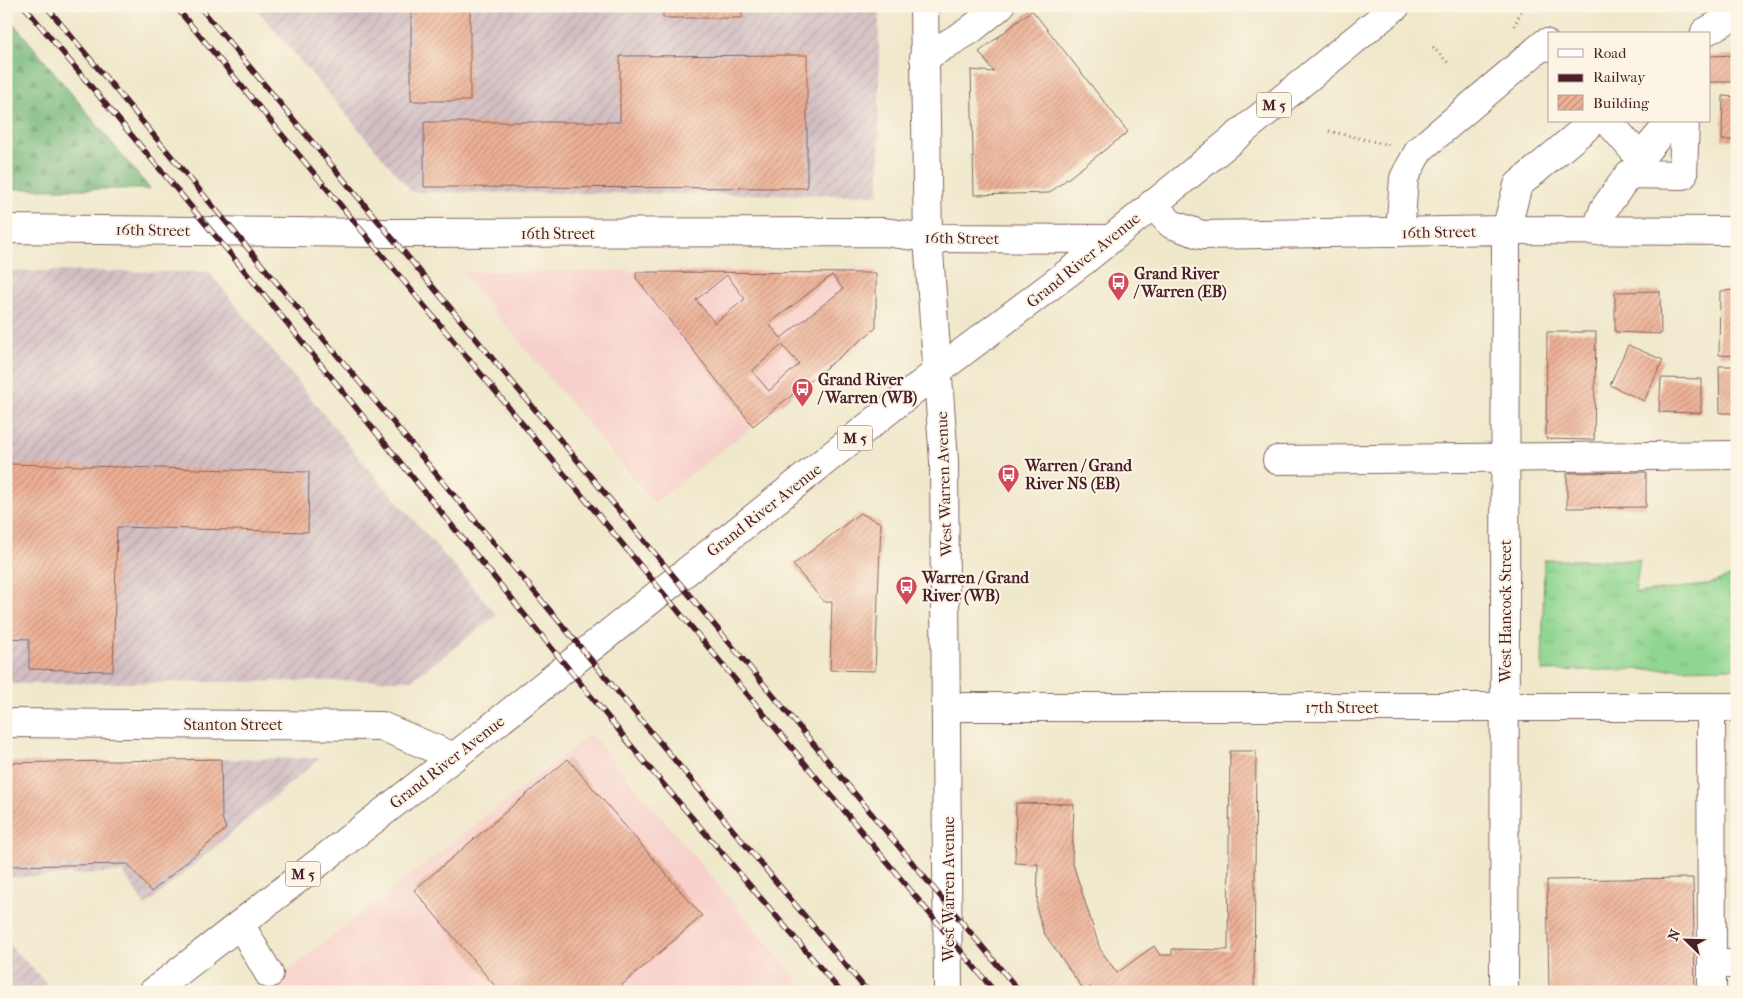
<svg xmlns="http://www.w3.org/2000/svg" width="1743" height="998" font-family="'IM FELL French Canon',serif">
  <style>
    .built { fill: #f7d0cb }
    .industrial { fill: url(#industrial-furrows) }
    .grass { fill: url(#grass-tufts); stroke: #6d7a5e }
    .forest { fill: url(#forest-firs); stroke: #5f6b52 }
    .building { fill: url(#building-hatch); fill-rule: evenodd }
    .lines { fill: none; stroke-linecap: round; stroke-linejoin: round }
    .minor-casing { stroke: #846563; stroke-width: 30 }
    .major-casing { stroke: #846563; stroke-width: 30 }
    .path { stroke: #846563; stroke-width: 3; stroke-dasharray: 1 4; stroke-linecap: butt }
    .minor { stroke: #fff; stroke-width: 28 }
    .major { stroke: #fff; stroke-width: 28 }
    .rail-casing { stroke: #4a1f2b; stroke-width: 5.5 }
    .rail { stroke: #fcf5e5; stroke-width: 4; stroke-dasharray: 11; stroke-linecap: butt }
    .labels { text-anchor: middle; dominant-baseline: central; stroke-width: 4; stroke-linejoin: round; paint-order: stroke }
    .shield { fill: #fcf5e5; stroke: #7f5f63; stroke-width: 1 }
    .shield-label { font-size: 15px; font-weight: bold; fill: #4a1f2b }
    .street-label { font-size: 16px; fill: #4a1f2b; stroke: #fcf5e5 }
    .poi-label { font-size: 16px; font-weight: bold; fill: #4a1f2b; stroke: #fcf5e5; text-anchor: start }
  </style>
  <defs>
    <pattern id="industrial-furrows" width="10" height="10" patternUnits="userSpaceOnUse" patternTransform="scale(1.25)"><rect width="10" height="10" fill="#d2bec2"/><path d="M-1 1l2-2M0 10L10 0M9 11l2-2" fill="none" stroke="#b6a3a7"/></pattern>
    <pattern id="grass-tufts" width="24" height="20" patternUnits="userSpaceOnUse" patternTransform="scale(1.25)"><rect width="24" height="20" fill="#90d690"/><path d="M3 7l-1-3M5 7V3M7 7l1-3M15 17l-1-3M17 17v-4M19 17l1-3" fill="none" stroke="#7eb77c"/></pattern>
    <pattern id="forest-firs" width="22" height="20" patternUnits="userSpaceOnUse" patternTransform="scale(1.25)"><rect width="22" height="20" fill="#74b77a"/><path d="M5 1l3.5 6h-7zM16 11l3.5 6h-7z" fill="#619464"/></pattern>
    <pattern id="building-hatch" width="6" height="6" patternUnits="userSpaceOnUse" patternTransform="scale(1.25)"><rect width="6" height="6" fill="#edb095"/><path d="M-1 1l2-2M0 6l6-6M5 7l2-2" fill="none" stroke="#c28f7a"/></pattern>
  </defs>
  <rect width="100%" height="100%" fill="#fcf5e5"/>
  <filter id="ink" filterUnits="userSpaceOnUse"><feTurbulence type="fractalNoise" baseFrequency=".02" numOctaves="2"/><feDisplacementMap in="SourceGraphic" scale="10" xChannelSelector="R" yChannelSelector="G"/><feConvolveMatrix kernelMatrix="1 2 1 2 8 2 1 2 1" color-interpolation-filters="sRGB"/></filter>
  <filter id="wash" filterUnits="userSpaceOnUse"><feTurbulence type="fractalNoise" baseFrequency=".0096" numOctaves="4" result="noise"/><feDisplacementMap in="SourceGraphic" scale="20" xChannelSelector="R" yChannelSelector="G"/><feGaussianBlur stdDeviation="1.12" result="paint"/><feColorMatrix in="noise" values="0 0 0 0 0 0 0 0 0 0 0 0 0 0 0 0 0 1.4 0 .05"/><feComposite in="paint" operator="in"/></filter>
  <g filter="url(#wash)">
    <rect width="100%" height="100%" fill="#efe8cb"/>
    <path class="built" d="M877 269 876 332 654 503 461 272Z
      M591 734 808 992H261Z"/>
    <path class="industrial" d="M254 6H879V195L412 192Z
      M6 271 209 272 360 459 497 615 412 680 6 684Z
      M320 758 145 906 123 872 6 878V762Z
      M6 941 49 986 41 992H6Z"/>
    <path class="grass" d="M1544 560H1640L1635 593 1705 585 1737 574V668L1542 671Z"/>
    <path class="forest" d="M6 14 150 189H6Z"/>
    <g id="blocks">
      <path class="building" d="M411 6H470V101H411Z
        M663 6H742V18H663Z
        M1032 10 1128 132 1049 193 974 195 971 70 994 72 979 52Z
        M807 55V188L424 187V122H620V56Z
        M1737 55V82H1709V56Z
        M1723 96 1737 97V140H1722Z
        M636 272 876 273V328L753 426 636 278ZM727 275 745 299 715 323 696 300ZM832 275 843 289 781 338 769 324ZM782 345 799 364 769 391 752 371Z
        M1737 290V356L1719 355 1720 291Z
        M1660 291 1661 334 1615 332V292Z
        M1547 332H1596L1594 440 1546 439Z
        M1628 345 1663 360 1644 401 1610 385Z
        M1719 366H1737V413H1720Z
        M1661 378 1701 379V413L1659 412Z
        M10 464 309 472 308 532 117 527 113 671 29 669V639L6 638Z
        M1646 472V507L1567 508V473Z
        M860 513 881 523 875 671 830 670 832 602H824L793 565Z
        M1230 751H1256L1254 992H1094L1090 987 1085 992 1044 933 1037 910 1038 864 1015 863 1016 803 1074 804 1072 861 1100 949 1117 973 1154 946 1160 955H1172V949L1228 950Z
        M221 759 222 818 226 829 151 892 128 864 6 866V763Z
        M568 759 702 916 614 992H500L414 890Z
        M1693 878 1695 992H1549L1547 880Z"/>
    </g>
  </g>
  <g filter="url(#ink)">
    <use href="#blocks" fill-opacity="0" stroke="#846563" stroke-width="1"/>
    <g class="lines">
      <defs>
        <path id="minor" d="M1705 32 1737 14
          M924 58 969 31 1000 6
          M1608 121 1640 158 1671 121
          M1152 204 1171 224 1202 235 1506 230 1737 231
          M6 229 380 233 884 232 928 238 1109 239
          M1596 231 1604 209 1629 174 1683 175 1685 121
          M1400 232 1404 178 1419 150 1545 43 1549 47
          M1277 460 1737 455
          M948 707H1737
          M1711 707 1712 964H1737
          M6 723 381 726 454 757
          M240 924 269 974
          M1712 964V992
          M1504 992 1506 230 1518 185 1594 121"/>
        <path id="major" d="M924 6 928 238 944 461 948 992
          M153 992 454 757 939 370 1085 260 1396 6"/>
      </defs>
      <use href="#minor" class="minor-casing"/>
      <use href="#major" class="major-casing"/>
      <path class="path" d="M1514 26 1524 6
        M1433 47 1450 65
        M1329 131 1389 145"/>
      <use href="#minor" class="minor"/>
      <use href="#major" class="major"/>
      <defs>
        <path id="rail" d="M24 6 243 269 647 765 841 992
          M46 6 868 992
          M175 6 995 992
          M199 6 1020 992"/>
      </defs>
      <use href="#rail" class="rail-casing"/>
      <use href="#rail" class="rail"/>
    </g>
  </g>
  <defs>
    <symbol id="bus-pin" viewBox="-11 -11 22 30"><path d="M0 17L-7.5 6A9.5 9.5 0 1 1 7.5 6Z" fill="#d1495b" stroke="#fcf5e5"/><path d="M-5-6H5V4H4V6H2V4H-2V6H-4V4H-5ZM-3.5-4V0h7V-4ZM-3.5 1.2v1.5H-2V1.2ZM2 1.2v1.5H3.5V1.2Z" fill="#fff"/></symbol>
  </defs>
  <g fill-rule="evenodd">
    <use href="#bus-pin" x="1106" y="270" width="25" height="34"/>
    <use href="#bus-pin" x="790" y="376" width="25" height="34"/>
    <use href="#bus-pin" x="996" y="462" width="25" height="34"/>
    <use href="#bus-pin" x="894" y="574" width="25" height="34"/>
  </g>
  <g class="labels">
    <g class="shield">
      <rect x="1256.5" y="92.5" width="35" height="25" rx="4"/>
      <rect x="837.5" y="425.5" width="35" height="25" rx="4"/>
      <rect x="285.5" y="861.5" width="35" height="25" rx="4"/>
    </g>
    <g class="shield-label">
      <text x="1274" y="105">M 5</text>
      <text x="855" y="438">M 5</text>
      <text x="303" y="874">M 5</text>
    </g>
    <g class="street-label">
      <text transform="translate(153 230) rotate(1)">16th Street</text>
      <text transform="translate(1439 232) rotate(-1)">16th Street</text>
      <text x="558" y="233">16th Street</text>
      <text transform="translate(962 238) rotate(1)">16th Street</text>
      <text transform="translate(1083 260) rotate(-39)">Grand River Avenue</text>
      <text transform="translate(944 484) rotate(-92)">West Warren Avenue</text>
      <text transform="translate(764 510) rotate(-38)">Grand River Avenue</text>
      <text transform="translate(1505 611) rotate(-90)">West Hancock Street</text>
      <text x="1342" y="707">17th Street</text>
      <text x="233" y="724">Stanton Street</text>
      <text transform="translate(447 762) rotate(-38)">Grand River Avenue</text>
      <text transform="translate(948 889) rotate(-90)">West Warren Avenue</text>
    </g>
    <g class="poi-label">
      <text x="1134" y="273">Grand River<tspan x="1134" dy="18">/ Warren (EB)</tspan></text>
      <text x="818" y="379">Grand River<tspan x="818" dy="18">/ Warren (WB)</tspan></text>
      <text x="1025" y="465">Warren / Grand<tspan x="1025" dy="18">River NS (EB)</tspan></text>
      <text x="922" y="577">Warren / Grand<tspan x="922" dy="18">River (WB)</tspan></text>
    </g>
  </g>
  <rect width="1743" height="998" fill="none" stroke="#fcf5e5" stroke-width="25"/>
  <rect x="1548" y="32" width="162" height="90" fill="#fcf5e5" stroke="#b59f9b"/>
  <rect x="1558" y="49" width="25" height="8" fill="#ffffff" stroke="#b59f9b"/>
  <text x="1593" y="58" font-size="15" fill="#4a1f2b">Road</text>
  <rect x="1558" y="74" width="25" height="8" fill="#4a1f2b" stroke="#b59f9b"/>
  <text x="1593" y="82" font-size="15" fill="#4a1f2b">Railway</text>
  <rect x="1558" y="95" width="25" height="15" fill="url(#building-hatch)" stroke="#b59f9b"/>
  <text x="1593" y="108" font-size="15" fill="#4a1f2b">Building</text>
  <g transform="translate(1686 940) rotate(293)" stroke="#fcf5e5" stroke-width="4" paint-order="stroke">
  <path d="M0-4L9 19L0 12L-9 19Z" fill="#4a1f2b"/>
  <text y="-8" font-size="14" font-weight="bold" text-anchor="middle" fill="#4a1f2b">N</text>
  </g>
</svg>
